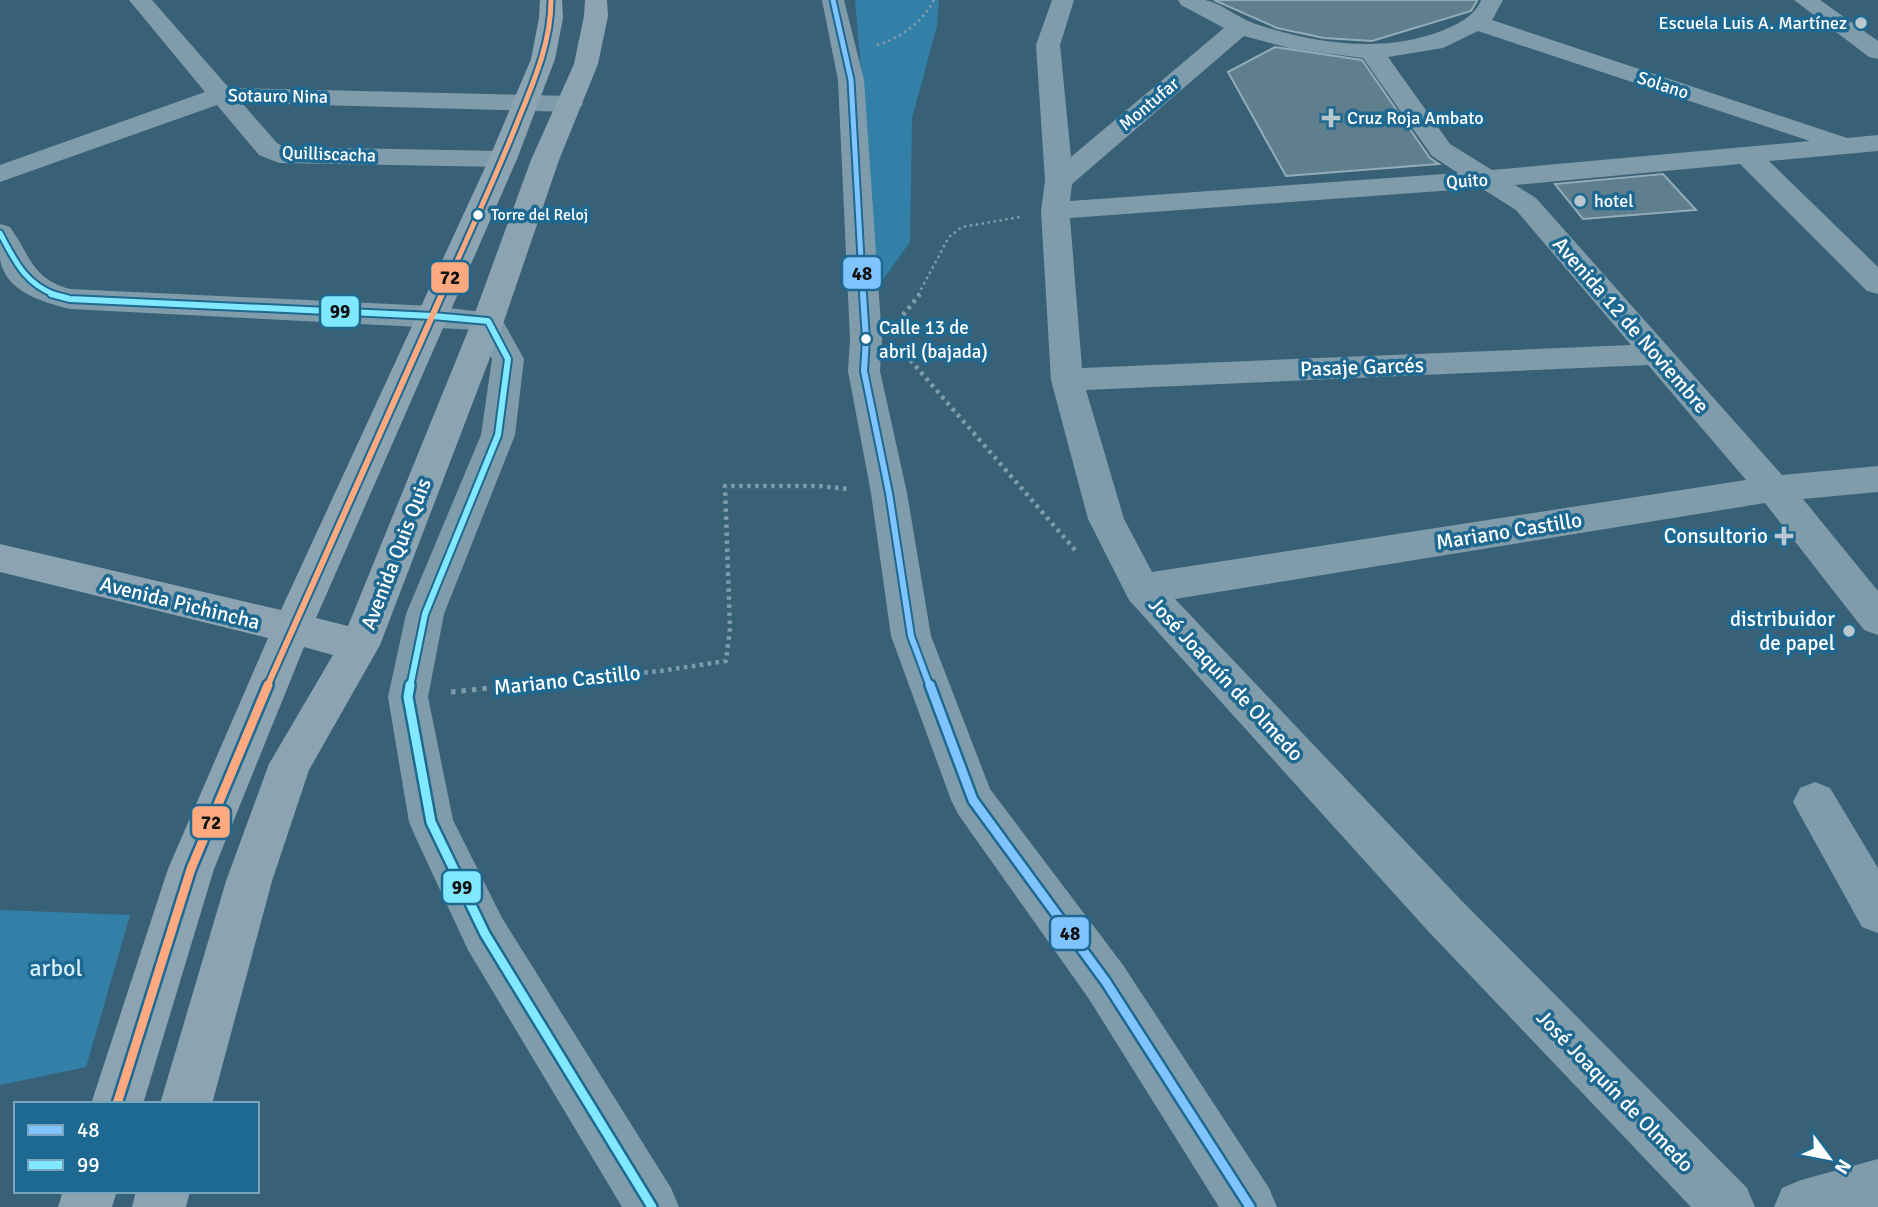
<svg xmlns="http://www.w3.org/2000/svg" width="1878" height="1207" font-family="Signika,sans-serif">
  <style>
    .green { fill: #3280a7 }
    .building { fill: #5f7e8e; stroke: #94acb8; stroke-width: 2 }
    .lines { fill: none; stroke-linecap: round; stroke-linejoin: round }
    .path-far2 { stroke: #809caa; stroke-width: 2.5; stroke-dasharray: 2.5 3.5; stroke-linecap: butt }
    .path-far1 { stroke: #809caa; stroke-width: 4.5; stroke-dasharray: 3.5 4.5; stroke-linecap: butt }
    .path { stroke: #809caa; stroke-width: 5; stroke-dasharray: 4.5 6; stroke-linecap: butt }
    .minor { fill: #809caa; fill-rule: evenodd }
    .major { fill: #8ca4b2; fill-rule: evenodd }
    .bus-1-far2-casing { stroke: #1e6991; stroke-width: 9 }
    .bus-1-far1-casing { stroke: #1e6991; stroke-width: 10 }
    .bus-1-casing { stroke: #1e6991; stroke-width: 14 }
    .bus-2-far2-casing { stroke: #1e6991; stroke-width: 9 }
    .bus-2-far1-casing { stroke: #1e6991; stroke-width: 10 }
    .bus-2-casing { stroke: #1e6991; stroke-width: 14 }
    .bus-3-far2-casing { stroke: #1e6991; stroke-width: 9 }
    .bus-3-far1-casing { stroke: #1e6991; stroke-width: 10 }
    .bus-3-casing { stroke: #1e6991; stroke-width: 14 }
    .bus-1-far2 { stroke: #80c4ff; stroke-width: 5 }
    .bus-1-far1 { stroke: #80c4ff; stroke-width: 6 }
    .bus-1 { stroke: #80c4ff; stroke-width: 9 }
    .bus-2-far2 { stroke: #80e8ff; stroke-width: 5 }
    .bus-2-far1 { stroke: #80e8ff; stroke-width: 6 }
    .bus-2 { stroke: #80e8ff; stroke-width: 9 }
    .bus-3-far2 { stroke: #ffa980; stroke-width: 5 }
    .bus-3-far1 { stroke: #ffa980; stroke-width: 6 }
    .bus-3 { stroke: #ffa980; stroke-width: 9 }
    .poi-dot { fill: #b9c8cf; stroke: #1e6991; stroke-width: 2.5 }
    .bus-dot { fill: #fff; stroke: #1e6991; stroke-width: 2.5 }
    .labels { text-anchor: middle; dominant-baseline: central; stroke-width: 7; stroke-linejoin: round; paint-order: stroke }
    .far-bus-label { font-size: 16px; fill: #fff; stroke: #1e6991; text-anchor: start }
    .far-poi-label { font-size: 18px; fill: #fff; stroke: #1e6991; text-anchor: start }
    .far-street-label { font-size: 18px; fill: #fff; stroke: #1e6991 }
    .bus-label { font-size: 19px; fill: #fff; stroke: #1e6991; text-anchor: start }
    .street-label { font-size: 21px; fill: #fff; stroke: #1e6991 }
    .poi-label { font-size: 21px; fill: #fff; stroke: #1e6991; text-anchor: end }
    .near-park-label { font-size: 24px; fill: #d4edfa; stroke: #1e6991 }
    .line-badge { stroke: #1e6991; stroke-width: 2.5 }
    .pale-badge-label { font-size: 19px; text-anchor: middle; font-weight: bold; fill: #111 }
  </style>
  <rect width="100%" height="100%" fill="#386177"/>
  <path class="green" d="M855 0H939L937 26 912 118 910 242 882 281 863 229 862 81Z
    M0 910 130 915 86 1067 0 1085Z"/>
  <path class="building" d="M1214 0H1477V1L1471 11 1372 41 1324 38 1277 28Z
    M1275 47 1362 60 1430 158 1439 164 1286 176 1228 72Z
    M1663 174 1696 210 1583 219 1555 184Z"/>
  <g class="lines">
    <path class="path-far2" d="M877 45C900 39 923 21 934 0
      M918 295 949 237 962 227 1020 217"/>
    <path class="path-far1" d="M903 315 920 294
      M905 354 1076 551
      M501 687 660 671 726 661 730 628 725 486H819L849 489"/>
    <path class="path" d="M451 692 519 685"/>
    <path class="minor" d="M129 0H152L229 88 570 96 579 99 583 104 579 109 570 112 242 103 277 143 284 147 503 151 513 153 517 159 513 165 503 167 279 163 259 155 217 105 0 182V165L205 92Z
      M822 0H844L864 80 882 339 880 371 907 493 931 636 990 789 1123 965 1269 1188 1277 1207H1219L1089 999 958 814 951 800 891 636 871 493 848 371 850 339 838 80Z
      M1052 0H1074L1060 45 1071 157 1224 28 1181 5 1178 0C1186 0 1196 0 1205 0 1221 3 1237 17 1253 23 1313 44 1384 54 1444 30 1458 24 1476 15 1481 0H1503L1492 20 1847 138 1878 135V151L1769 161 1878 267V294L1867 291 1740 164 1515 185 1536 198 1782 475 1878 466V492L1803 499 1878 591V635L1864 630 1765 503 1175 599 1460 899 1747 1188 1755 1207H1691L1428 931 1129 600 1088 519 1051 380 1041 211 1045 181 1036 45ZM1478 31 1810 141 1492 170 1450 144 1388 57 1443 48ZM1244 36 1293 49 1363 58 1432 156 1458 173 1070 201 1072 184ZM1481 188 1516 210 1631 345 1082 368 1070 218ZM1648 365 1746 480 1152 572 1124 519 1086 390Z
      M1794 0H1820L1878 41V59L1869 57Z
      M0 224 10 227C30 255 32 279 70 289L433 306 499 314 524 359 515 435 444 614 428 697 453 820 502 918 671 1188 679 1207H622L468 950 415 836 409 822 388 697 406 614 481 435 492 359 477 330 70 309C43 302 5 292 0 259 0 248 0 235 0 224Z
      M1815 782 1830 788 1878 868V933L1862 927 1793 802 1800 788Z
      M1878 1159V1207H1774L1782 1188 1801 1180Z"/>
    <path class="major" d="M540 0H562L563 18 555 59 517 159 316 618 348 626 472 321 531 160 574 64 584 16 585 0H607L608 16 598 64 559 160 504 321 380 645 309 770 272 881 212 1104H160L226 881 269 764 333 655 304 647 214 869 143 1104H91L168 869 268 638 0 572V544L281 610 489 159 531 59 539 18Z
      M63 1191H117L112 1207H58Z
      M136 1191H190L186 1207H132Z"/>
    <defs>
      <path id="bus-1-far2" d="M833 0 851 80 863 295"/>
      <path id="bus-1-far1" d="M863 294 866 339 864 371 889 493 911 636 930 687"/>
      <path id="bus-1" d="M930 685 973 800 1106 982 1250 1207"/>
      <path id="bus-2-far2" d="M0 233C15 261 25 284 56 295"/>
      <path id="bus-2-far1" d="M51 294 70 299 433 316 488 321 508 359 498 435 425 614 410 687"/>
      <path id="bus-2" d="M410 685 408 697 431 822 485 934 652 1207"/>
      <path id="bus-3-far2" d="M442 295C467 238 494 181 517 123 533 83 551 44 551 0"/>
      <path id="bus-3-far1" d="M267 687 442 294"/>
      <path id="bus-3" d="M117 1104 191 869 268 685"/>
    </defs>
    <use href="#bus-1-far2" class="bus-1-far2-casing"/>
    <use href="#bus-1-far1" class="bus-1-far1-casing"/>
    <use href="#bus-1" class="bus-1-casing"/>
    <use href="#bus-2-far2" class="bus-2-far2-casing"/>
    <use href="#bus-2-far1" class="bus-2-far1-casing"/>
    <use href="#bus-2" class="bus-2-casing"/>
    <use href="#bus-3-far2" class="bus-3-far2-casing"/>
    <use href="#bus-3-far1" class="bus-3-far1-casing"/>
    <use href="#bus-3" class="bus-3-casing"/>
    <use href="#bus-1-far2" class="bus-1-far2"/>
    <use href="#bus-1-far1" class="bus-1-far1"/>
    <use href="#bus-1" class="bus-1"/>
    <use href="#bus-2-far2" class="bus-2-far2"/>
    <use href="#bus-2-far1" class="bus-2-far1"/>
    <use href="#bus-2" class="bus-2"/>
    <use href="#bus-3-far2" class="bus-3-far2"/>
    <use href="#bus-3-far1" class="bus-3-far1"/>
    <use href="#bus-3" class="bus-3"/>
  </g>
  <g class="poi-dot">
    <circle cx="1861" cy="23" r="7"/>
    <path d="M1327.5 107.5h7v7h7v7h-7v7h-7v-7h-7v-7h7z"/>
    <circle cx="1580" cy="201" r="7"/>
    <path d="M1780.5 525.5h7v7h7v7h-7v7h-7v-7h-7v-7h7z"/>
    <circle cx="1849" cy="631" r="7"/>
  </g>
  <g class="bus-dot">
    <circle cx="478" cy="215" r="6"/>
    <circle cx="866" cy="339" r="6"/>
  </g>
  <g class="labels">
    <g class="far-bus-label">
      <text x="491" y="215">Torre del Reloj</text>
    </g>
    <g class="far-poi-label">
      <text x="1847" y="23" text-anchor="end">Escuela Luis A. Martínez</text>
      <text x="1347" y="118">Cruz Roja Ambato</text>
      <text x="1594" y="201">hotel</text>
    </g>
    <g class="far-street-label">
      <text transform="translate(1663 85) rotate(18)">Solano</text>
      <text transform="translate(278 96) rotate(1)">Sotauro Nina</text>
      <text transform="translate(1149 104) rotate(-40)">Montufar</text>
      <text transform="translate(329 154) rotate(2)">Quilliscacha</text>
      <text transform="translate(1467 181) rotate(-4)">Quito</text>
    </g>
    <g class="bus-label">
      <text x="879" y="328">Calle 13 de<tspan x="879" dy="24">abril (bajada)</tspan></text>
    </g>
    <g class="street-label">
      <text transform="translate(1631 325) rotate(49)">Avenida 12 de Noviembre</text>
      <text transform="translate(1362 367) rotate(-2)">Pasaje Garcés</text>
      <text transform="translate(1509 531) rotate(-9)">Mariano Castillo</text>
      <text transform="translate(396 554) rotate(-69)">Avenida Quis Quis</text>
      <text transform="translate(180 603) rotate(14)">Avenida Pichincha</text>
      <text transform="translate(1226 679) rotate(47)">José Joaquín de Olmedo</text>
      <text transform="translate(567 680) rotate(-6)">Mariano Castillo</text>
      <text transform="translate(1615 1091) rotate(46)">José Joaquín de Olmedo</text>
    </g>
    <g class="poi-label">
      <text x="1768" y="536">Consultorio</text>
      <text x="1835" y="619">distribuidor<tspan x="1835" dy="24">de papel</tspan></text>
    </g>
    <g class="near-park-label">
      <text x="56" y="968">arbol</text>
    </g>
  </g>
  <g class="line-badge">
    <rect x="842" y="256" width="40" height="34" rx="7" fill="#80c4ff"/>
    <rect x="430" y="261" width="40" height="33" rx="7" fill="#ffa980"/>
    <rect x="320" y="295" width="40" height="33" rx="7" fill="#80e8ff"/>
    <rect x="191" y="805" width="40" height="34" rx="7" fill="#ffa980"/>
    <rect x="442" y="870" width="40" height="34" rx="7" fill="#80e8ff"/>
    <rect x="1050" y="916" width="40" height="34" rx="7" fill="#80c4ff"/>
  </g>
  <g class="pale-badge-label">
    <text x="862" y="280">48</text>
    <text x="450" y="284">72</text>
    <text x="340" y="318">99</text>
    <text x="211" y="829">72</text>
    <text x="462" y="894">99</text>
    <text x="1070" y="940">48</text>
  </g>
  <rect x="14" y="1102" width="245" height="91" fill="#1e6991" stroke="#78a5bd" stroke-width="2"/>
  <rect x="28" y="1125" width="35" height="10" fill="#80c4ff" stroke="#78a5bd" stroke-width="2"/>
  <text x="77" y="1137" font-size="21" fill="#ffffff">48</text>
  <rect x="28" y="1160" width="35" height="10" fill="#80e8ff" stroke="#78a5bd" stroke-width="2"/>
  <text x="77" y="1172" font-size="21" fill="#ffffff">99</text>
  <g transform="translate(1829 1158) rotate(122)" stroke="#1e6991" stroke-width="5" paint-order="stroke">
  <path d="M0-5L12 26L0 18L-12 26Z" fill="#ffffff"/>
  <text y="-10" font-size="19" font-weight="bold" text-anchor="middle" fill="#ffffff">N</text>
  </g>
</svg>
